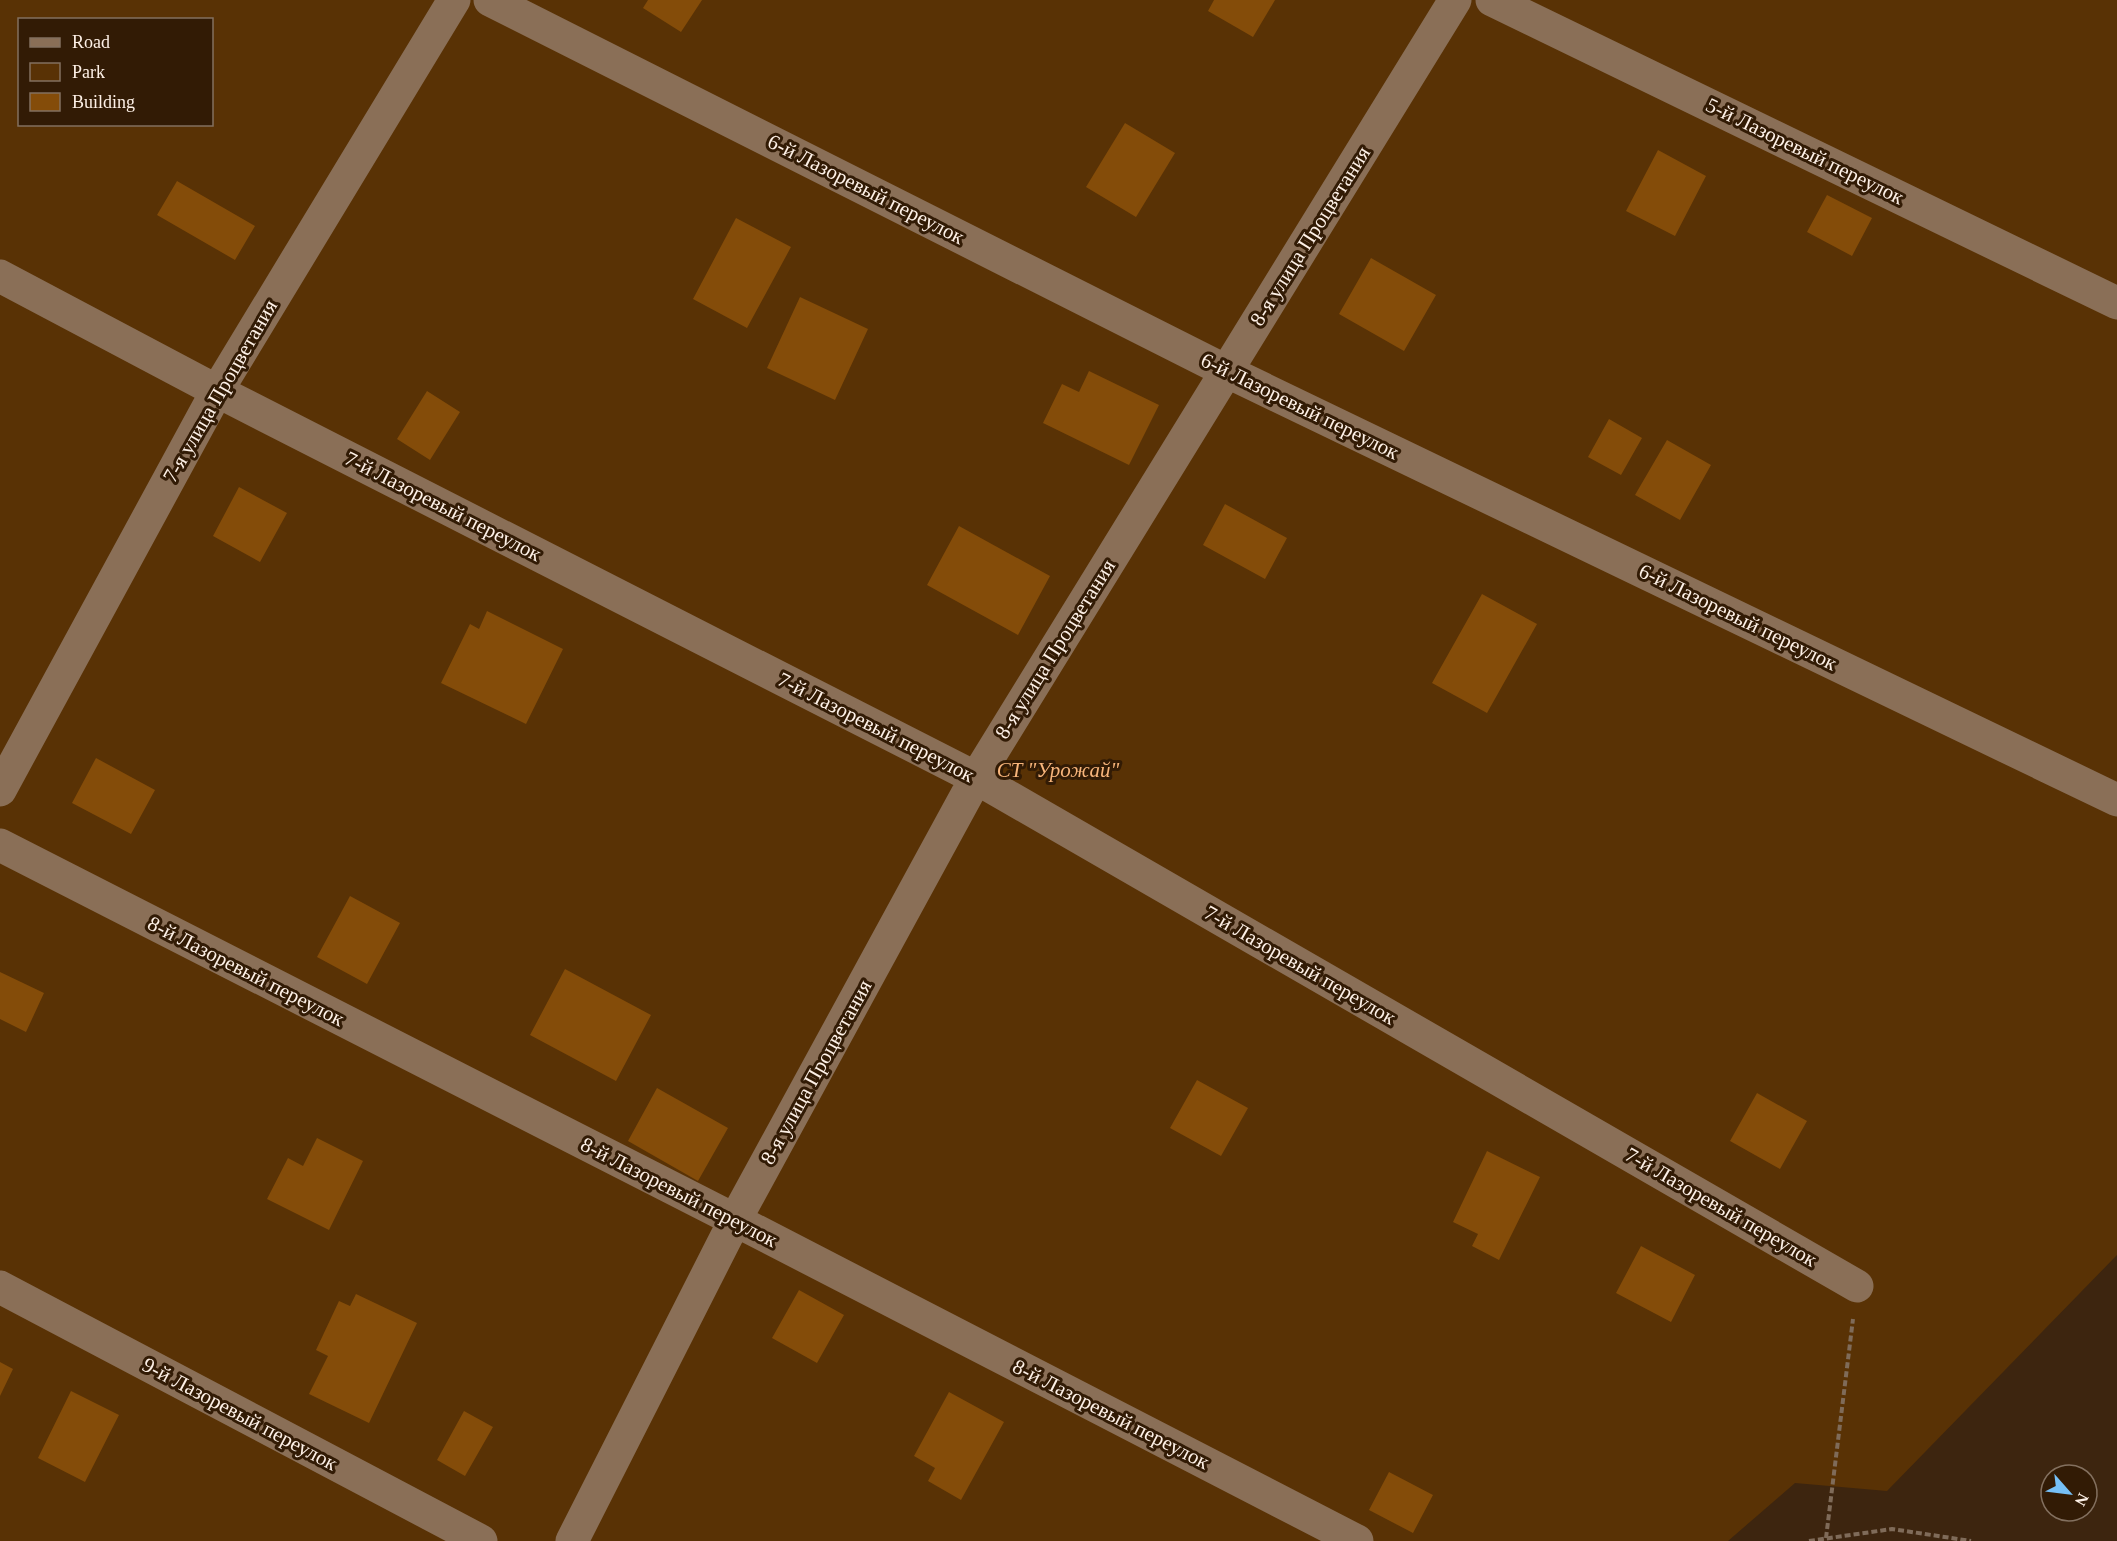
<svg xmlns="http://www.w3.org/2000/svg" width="2117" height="1541" font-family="'Times New Roman',serif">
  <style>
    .green { fill: #593205; fill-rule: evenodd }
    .building { fill: #844c09 }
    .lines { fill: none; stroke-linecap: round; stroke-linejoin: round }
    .path { stroke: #7f6b59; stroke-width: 4; stroke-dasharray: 6 3; stroke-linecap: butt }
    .minor { stroke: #8a6f57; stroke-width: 33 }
    .labels { text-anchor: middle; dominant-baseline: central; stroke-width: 6; stroke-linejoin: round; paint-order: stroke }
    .street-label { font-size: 21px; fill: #fdf0e6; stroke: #321b05 }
    .park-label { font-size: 21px; font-style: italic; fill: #f8b57b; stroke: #321b05 }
  </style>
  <rect width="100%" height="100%" fill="#3d250f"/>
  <path class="green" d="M0 0H2117V1255L1887 1491 1795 1483 1728 1541H0ZM20 20H212V124H20Z"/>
  <path class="building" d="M648 0H702L681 32 643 8Z
    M1214 0H1275L1253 37 1208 11Z
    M1125 123 1175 153 1136 217 1086 187Z
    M1658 150 1706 176 1675 236 1626 211Z
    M177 181 255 226 235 260 157 215Z
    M1827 195 1872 218 1852 256 1807 232Z
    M736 218 791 247 747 328 693 299Z
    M1371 258 1436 295 1404 351 1339 314Z
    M800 297 868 329 835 400 767 368Z
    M1089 371 1159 405 1129 465 1043 423 1062 384 1079 392Z
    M427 391 460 412 430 460 397 439Z
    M1609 419 1642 438 1621 475 1588 457Z
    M1667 440 1711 465 1680 520 1635 495Z
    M239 487 287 513 260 562 213 536Z
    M1225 504 1287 538 1265 579 1203 545Z
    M959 526 1050 576 1018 635 927 585Z
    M1482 594 1537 624 1487 713 1432 683Z
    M487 611 563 649 526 724 441 683 470 624 479 629Z
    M96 758 155 790 131 834 72 803Z
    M350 896 400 923 367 984 317 957Z
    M565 969 651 1015 616 1081 530 1035Z
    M0 972 44 993 26 1032 0 1019Z
    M1197 1080 1248 1108 1221 1156 1170 1128Z
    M657 1088 728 1128 698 1181 628 1141Z
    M1757 1093 1807 1121 1780 1169 1730 1141Z
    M317 1138 363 1161 329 1230 267 1199 288 1158 303 1166Z
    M1487 1151 1540 1177 1499 1260 1472 1246 1478 1234 1453 1222Z
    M1641 1246 1695 1275 1671 1322 1616 1293Z
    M799 1290 844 1315 817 1363 772 1338Z
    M356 1294 417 1323 369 1423 309 1394 328 1356 316 1350 339 1301 350 1306Z
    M0 1362 13 1369 0 1396Z
    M71 1391 119 1415 85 1482 38 1458Z
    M949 1392 1004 1422 961 1500 928 1481 935 1468 914 1456Z
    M464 1411 493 1427 465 1476 437 1460Z
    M1389 1472 1433 1495 1413 1533 1369 1510Z"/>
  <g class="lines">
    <path class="path" d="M1826 1538 1853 1319
      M1809 1541 1892 1529 1971 1541"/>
    <path class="minor" d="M490 0 1226 371 2117 800
      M1492 0 2117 303
      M0 276 217 391 976 778 1857 1286
      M0 790 217 391 454 0
      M0 845 735 1220 1357 1541
      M0 1287 481 1541
      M572 1541 735 1220 976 778 1455 0"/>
  </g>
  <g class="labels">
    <g class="street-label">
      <text transform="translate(1805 151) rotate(26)">5-й Лазоревый переулок</text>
      <text transform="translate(866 189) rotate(27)">6-й Лазоревый переулок</text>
      <text transform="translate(1310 236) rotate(-58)">8-я улица Процветания</text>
      <text transform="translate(220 391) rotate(-60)">7-я улица Процветания</text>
      <text transform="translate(1300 406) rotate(26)">6-й Лазоревый переулок</text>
      <text transform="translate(443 506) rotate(27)">7-й Лазоревый переулок</text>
      <text transform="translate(1738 617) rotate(26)">6-й Лазоревый переулок</text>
      <text transform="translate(1055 649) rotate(-58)">8-я улица Процветания</text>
      <text transform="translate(876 727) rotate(27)">7-й Лазоревый переулок</text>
      <text transform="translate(1300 965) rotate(30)">7-й Лазоревый переулок</text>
      <text transform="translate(246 971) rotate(27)">8-й Лазоревый переулок</text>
      <text transform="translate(816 1072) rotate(-61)">8-я улица Процветания</text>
      <text transform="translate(679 1192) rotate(27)">8-й Лазоревый переулок</text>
      <text transform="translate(1721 1207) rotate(30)">7-й Лазоревый переулок</text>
      <text transform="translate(240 1414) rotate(28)">9-й Лазоревый переулок</text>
      <text transform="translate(1111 1414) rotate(27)">8-й Лазоревый переулок</text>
    </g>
    <g class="park-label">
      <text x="1058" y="770">СТ "Урожай"</text>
    </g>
  </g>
  <rect x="18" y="18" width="195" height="108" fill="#321b05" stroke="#83705f" stroke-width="1.5"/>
  <rect x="30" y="38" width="30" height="9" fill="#8a6f57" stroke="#83705f" stroke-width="1.5"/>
  <text x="72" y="48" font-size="18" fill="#fdf0e6">Road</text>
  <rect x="30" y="63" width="30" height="18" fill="#593205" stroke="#83705f" stroke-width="1.5"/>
  <text x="72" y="78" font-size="18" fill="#fdf0e6">Park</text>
  <rect x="30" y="93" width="30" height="18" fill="#844c09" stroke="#83705f" stroke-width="1.5"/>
  <text x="72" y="108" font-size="18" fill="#fdf0e6">Building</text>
  <g transform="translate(2069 1493) rotate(118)"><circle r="28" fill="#321b05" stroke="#83705f" stroke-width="1.5"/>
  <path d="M0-4.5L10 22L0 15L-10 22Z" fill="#76c0f7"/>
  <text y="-9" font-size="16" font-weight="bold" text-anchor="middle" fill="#fdf0e6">N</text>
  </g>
</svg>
